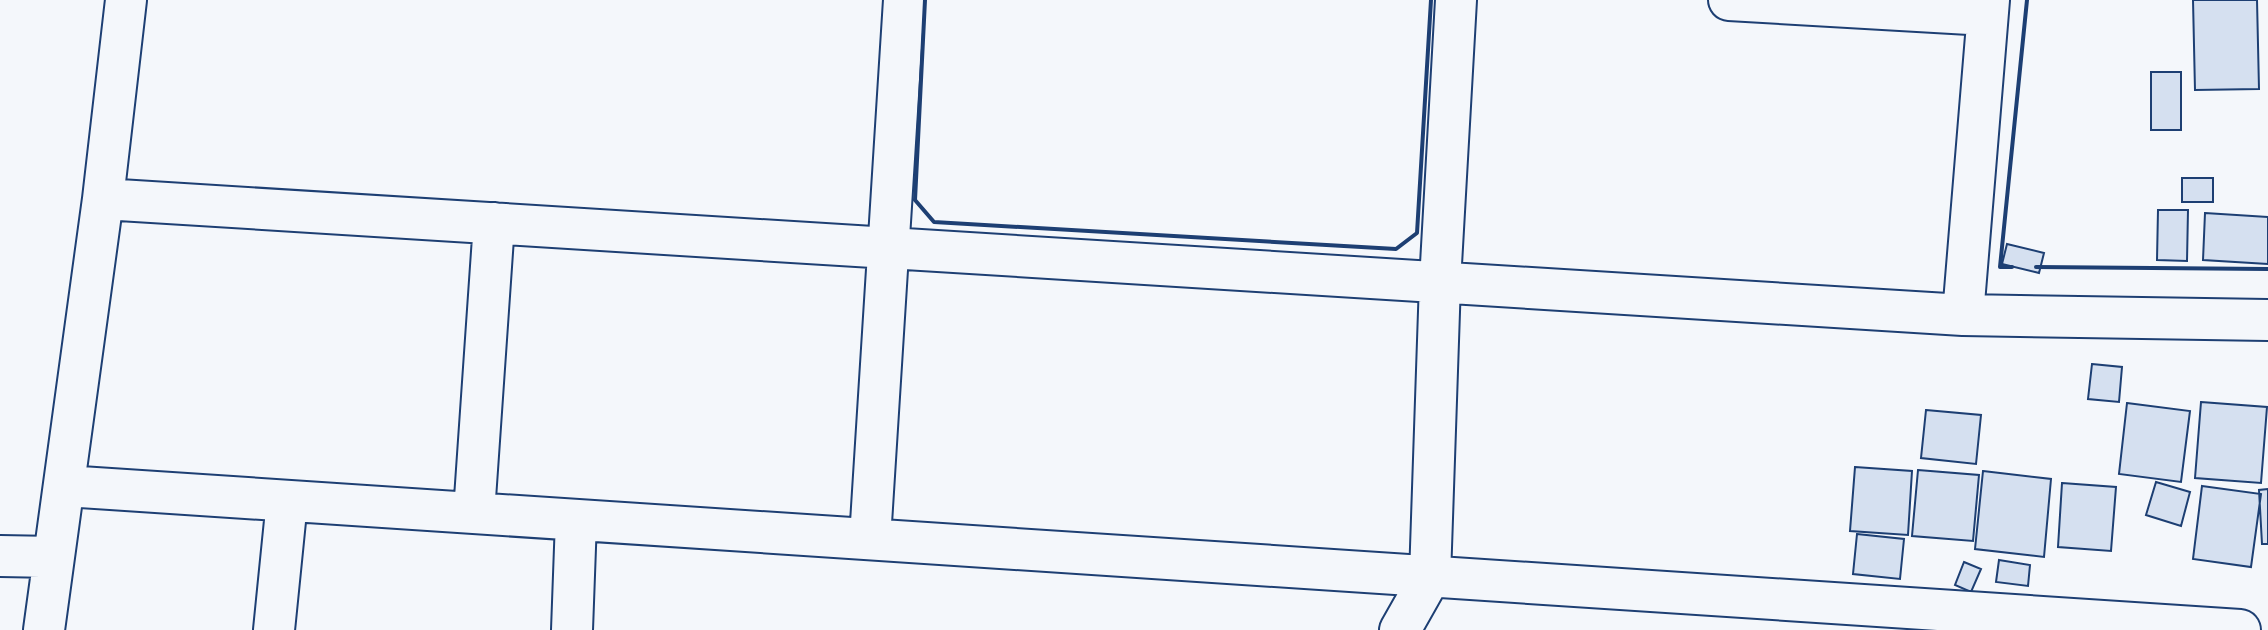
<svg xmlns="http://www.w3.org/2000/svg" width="2268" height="630" font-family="Roboto,sans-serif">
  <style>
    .building { fill: #d5e0f0; stroke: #1d3f73; stroke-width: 2 }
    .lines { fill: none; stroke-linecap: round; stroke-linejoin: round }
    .minor-casing { stroke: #1d3f73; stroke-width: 44 }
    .minor { stroke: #f4f7fb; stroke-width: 40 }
    .wall { stroke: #1d3f73; stroke-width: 4 }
  </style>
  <rect width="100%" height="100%" fill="#f4f7fb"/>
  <path class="building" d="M2193 0H2257L2259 89 2195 90Z
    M2151 72H2181V130H2151Z
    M2182 178H2213V202H2182Z
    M2158 210H2188L2187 261 2157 260Z
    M2205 213 2268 217V264L2203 260Z
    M2007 244 2044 253 2039 273 2002 264Z
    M2092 364 2122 367 2119 402 2088 399Z
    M2201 402 2267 407 2261 483 2195 478Z
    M2127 403 2190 411 2181 482 2119 474Z
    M1926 410 1981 415 1976 464 1921 458Z
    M1855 467 1912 471 1908 535 1850 531Z
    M1918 470 1979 475 1973 541 1912 536Z
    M1983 471 2051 479 2044 557 1975 549Z
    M2156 482 2190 492 2181 526 2146 515Z
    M2062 483 2116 487 2111 551 2058 547Z
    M2202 486 2261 494 2251 567 2193 559Z
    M2268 489V544H2262L2259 490Z
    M1857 534 1904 539 1900 579 1853 574Z
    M1999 560 2030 565 2028 586 1996 582Z
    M1964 562 1981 569 1971 592 1955 585Z"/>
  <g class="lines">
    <defs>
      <path id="minor" d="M1729 0 1987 15
        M103 199 1963 315 2268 320
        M1963 315 1989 0
        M65 486 2240 630
        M474 513 494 223
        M870 539 904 0
        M0 556 54 557
        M44 630 103 199 126 0
        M274 630 287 501
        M572 630 576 520
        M1400 630 1430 577 1440 282 1456 0"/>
    </defs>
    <use href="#minor" class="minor-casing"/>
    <use href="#minor" class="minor"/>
    <path class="wall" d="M925 0 915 200 934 222 1396 249 1417 233 1431 0
      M2012 267H2000L2027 0
      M2036 267 2268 269"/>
  </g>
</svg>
